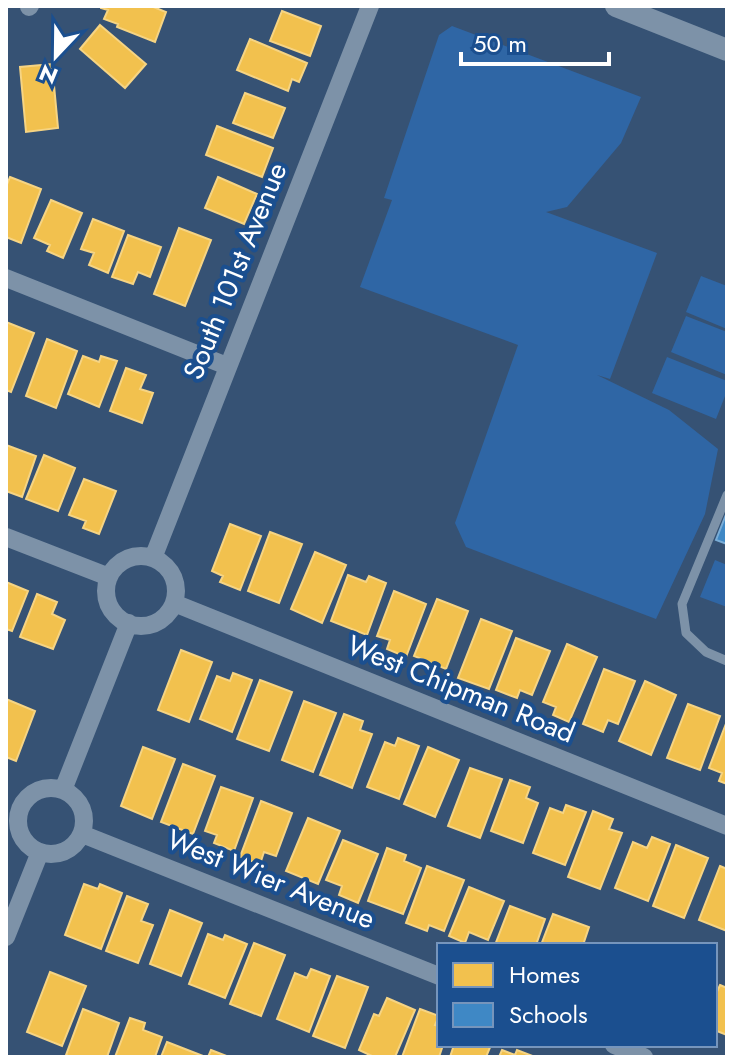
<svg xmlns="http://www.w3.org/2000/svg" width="733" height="1063" font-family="Jost,sans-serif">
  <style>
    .green { fill: #2f66a5 }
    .homes { fill: #f2c14e; stroke: #f6d483; stroke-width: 2 }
    .schools { fill: #3f88c5; stroke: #79acd6; stroke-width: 2 }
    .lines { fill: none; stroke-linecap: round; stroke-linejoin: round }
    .service { stroke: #7d92a8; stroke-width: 9 }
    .minor { stroke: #7d92a8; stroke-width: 18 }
    .tertiary { stroke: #7d92a8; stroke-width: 22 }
    .labels { text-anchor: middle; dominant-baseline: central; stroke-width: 8; stroke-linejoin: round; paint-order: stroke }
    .street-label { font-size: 28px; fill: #fff; stroke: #1b4f8f }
  </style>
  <rect width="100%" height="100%" fill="#365274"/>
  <path class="green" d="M452 26 641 97 621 143 567 207 546 212 657 253 610 379 597 375 669 410 718 449 705 514 656 619 466 547 455 523 518 345 360 287 392 200 384 198 439 35Z
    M701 276 727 286V329L686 312Z
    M686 316 727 332V375L671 352Z
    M667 357 727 381V391L716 419 652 393Z
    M715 560 727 565V607L700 597Z"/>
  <path class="homes" d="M101 6H151L166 12 155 42 117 27 118 24 104 19 108 10 101 8Z
    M282 11 321 26 310 56 270 41Z
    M100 25 146 64 125 88 80 49Z
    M250 39 307 63 299 82 292 79 288 91 237 70Z
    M52 64 58 128 26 132 20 67Z
    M245 93 285 108 273 138 233 123Z
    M217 126 273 148 262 177 206 155Z
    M10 177 41 189 21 243 6 237V187Z
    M218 177 257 194 244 224 205 208Z
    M51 200 82 213 63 258 47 251 50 245 34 238Z
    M93 219 124 231 108 273 89 265 94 253 81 249Z
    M179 228 211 240 185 306 154 294Z
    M128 235 161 247 150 277 138 272 133 284 112 277Z
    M6 322 34 333 11 392 6 390Z
    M47 339 77 351 56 408 26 396Z
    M83 356 99 362 101 356 117 361 99 407 68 394Z
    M126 368 146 375 140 389 153 393 142 423 110 411Z
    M6 445 36 456 22 497 6 491Z
    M44 455 75 468 58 511 26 499Z
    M84 479 116 491 99 534 83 528 86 521 69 515Z
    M230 524 261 536 240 590 220 582 223 576 212 571Z
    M270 532 302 544 279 603 248 591Z
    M315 552 346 565 322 623 291 609Z
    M348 575 366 582 369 576 386 583 367 635 331 621Z
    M6 582 28 591 12 631 6 629Z
    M394 591 426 604 406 657 387 649 390 640 377 636Z
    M37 594 57 602 52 614 65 620 53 649 20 637Z
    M437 599 468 611 446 669 414 656Z
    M481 619 512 631 489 689 458 678Z
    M516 638 550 651 532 695 520 690 517 698 496 690Z
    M567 644 597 657 569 722 553 715 556 707 543 702Z
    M181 650 212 662 189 722 158 710Z
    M604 669 635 681 618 724 608 720 603 732 583 724Z
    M233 673 252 680 232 732 200 719 217 676 230 681Z
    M260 680 292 692 269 751 237 739Z
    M645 681 676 695 651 755 619 741Z
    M6 699 35 711 16 761 6 757Z
    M304 701 336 713 313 772 282 760Z
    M688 704 720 716 700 770 667 758Z
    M344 714 363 721 360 730 372 734 352 788 320 775Z
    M727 721V784L719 781 722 773 709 768Z
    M398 738 419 746 399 799 367 787 385 742 395 746Z
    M143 747 175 759 152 819 121 806Z
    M428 747 459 760 435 817 404 804Z
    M183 764 215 776 193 834 161 822Z
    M470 768 502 779 480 838 448 826Z
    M510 780 530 787 526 798 538 803 523 843 491 831Z
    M221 787 253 798 234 851 214 843 217 835 205 831Z
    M261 801 292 813 276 856 264 852 260 864 240 857Z
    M566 805 586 812 565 865 533 853 550 808 563 813Z
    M593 811 613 819 609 829 622 833 600 889 568 877Z
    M308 818 340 831 318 884 286 871Z
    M652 837 670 844 648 901 615 888 633 842 647 848Z
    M343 840 378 854 358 903 339 895 342 886 326 880Z
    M676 845 708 858 684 918 653 906Z
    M387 848 406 855 404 861 421 868 403 914 368 901Z
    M427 866 464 880 444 931 429 925 427 931 406 923Z
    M720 866 727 869V931L699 920Z
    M84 884 98 889 100 884 122 893 101 949 65 935Z
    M469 887 504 901 488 940 469 932 465 943 449 936Z
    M127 896 148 904 141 921 153 925 138 963 106 951Z
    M510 906 545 919 536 945H495Z
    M170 910 202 923 181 976 150 964Z
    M553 914 589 927 583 945H541Z
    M208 934 223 940 225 935 247 944 225 998 189 984Z
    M254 943 285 955 261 1016 230 1004Z
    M311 969 330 976 309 1032 277 1019 295 973 307 978Z
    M50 972 86 986 62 1046 27 1032Z
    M337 976 368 987 345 1048 313 1036Z
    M720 985 727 988V1035L717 1031 715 1036V996Z
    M387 998 415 1010 395 1057H374L359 1050 374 1014 379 1016Z
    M83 1009 119 1023 107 1057H70L66 1055Z
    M420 1009 439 1016 435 1025 439 1026V1045H443L439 1057H402Z
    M130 1018 145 1023 143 1030 162 1037 155 1057H115Z
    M167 1042 203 1056V1057H161Z
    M454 1045H491L486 1057H450Z
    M211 1050 229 1057H208Z
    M502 1050 515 1055 517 1050 535 1057H499Z"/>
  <path class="schools" d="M727 512V544L716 540Z"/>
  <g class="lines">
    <path class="service" d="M727 495 682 604 686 633 706 652 727 661"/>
    <path class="minor" d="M29 7 30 6
      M6 278 227 366
      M6 537 109 577
      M106 591a35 35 0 1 1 70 0a35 35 0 1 1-70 0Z
      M153 558 370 6
      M174 603 727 826
      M18 821a33 33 0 1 1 66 0a33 33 0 1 1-66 0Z
      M63 790 129 623
      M82 834 439 976
      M6 937 40 852
      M614 1045 644 1057"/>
    <path class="tertiary" d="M616 6 727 50"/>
  </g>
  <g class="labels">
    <g class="street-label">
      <text transform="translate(235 271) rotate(-68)">South 101st Avenue</text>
      <text transform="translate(461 689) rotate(22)">West Chipman Road</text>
      <text transform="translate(271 879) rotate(22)">West Wier Avenue</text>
    </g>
  </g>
  <rect width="733" height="1063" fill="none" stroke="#ffffff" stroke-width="16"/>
  <rect x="437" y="943" width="280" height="104" fill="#1b4f8f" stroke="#7695bc" stroke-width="2"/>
  <rect x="453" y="963" width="40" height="24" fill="#f2c14e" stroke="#7695bc" stroke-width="2"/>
  <text x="509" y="983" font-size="24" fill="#ffffff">Homes</text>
  <rect x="453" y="1003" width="40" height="24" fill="#3f88c5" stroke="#7695bc" stroke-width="2"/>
  <text x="509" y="1023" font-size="24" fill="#ffffff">Schools</text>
  <g transform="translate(56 56) rotate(202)" stroke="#1b4f8f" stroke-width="6" paint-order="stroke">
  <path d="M0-6L14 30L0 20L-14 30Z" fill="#ffffff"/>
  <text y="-12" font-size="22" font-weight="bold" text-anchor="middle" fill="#ffffff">N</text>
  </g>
  <path d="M461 52v12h148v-12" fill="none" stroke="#ffffff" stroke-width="4"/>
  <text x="473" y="52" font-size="24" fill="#ffffff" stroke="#1b4f8f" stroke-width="6" paint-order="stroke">50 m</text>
</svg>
